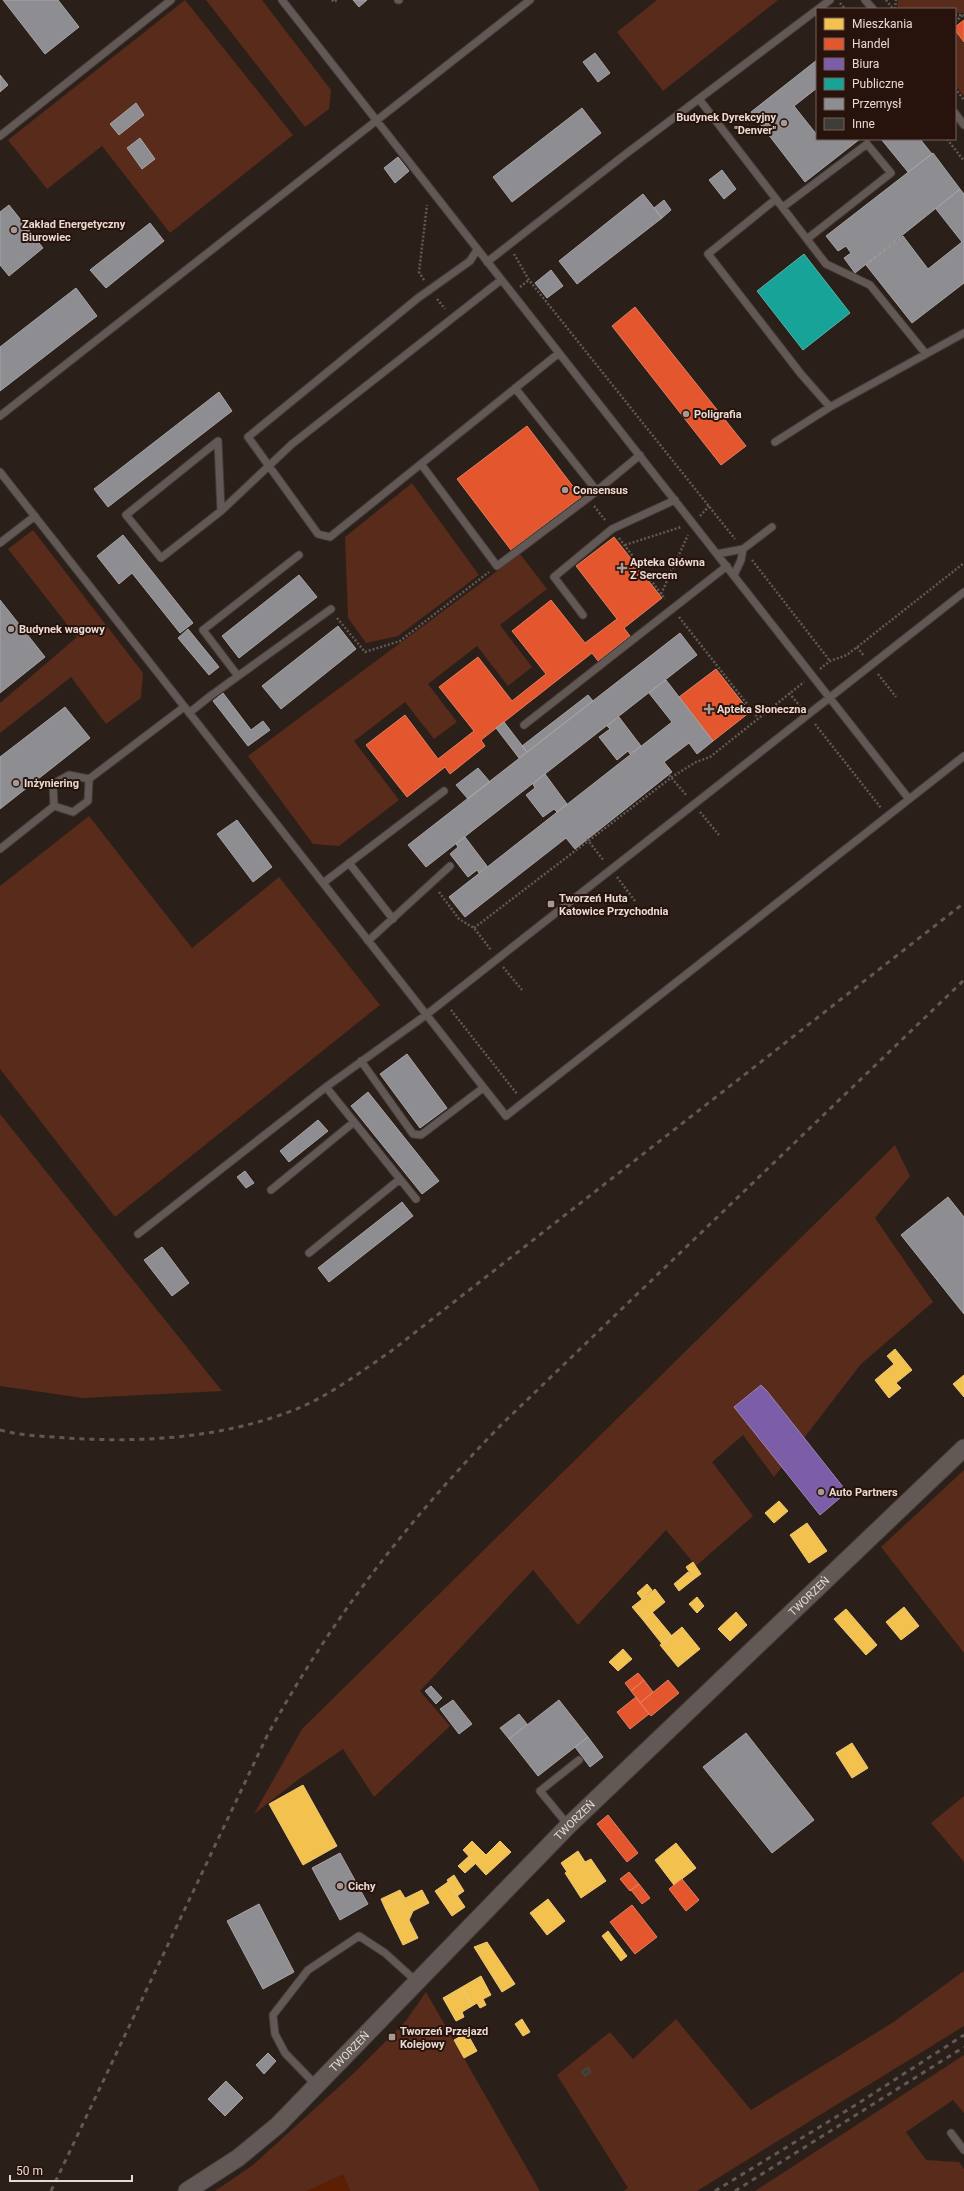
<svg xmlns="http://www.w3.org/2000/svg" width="964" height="2191" font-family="Roboto,sans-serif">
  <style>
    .green { fill: #582b1a }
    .water { fill: #5d1f02 }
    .homes { fill: #f2c14e; stroke: #efc876 }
    .shops { fill: #e4572e; stroke: #e57e60 }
    .offices { fill: #7b5ea7; stroke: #9c83b4 }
    .public { fill: #17a398; stroke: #56b3aa }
    .industry { fill: #8d8d92; stroke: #a8a4a6 }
    .building { fill: #3d3c37; stroke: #4c4a46 }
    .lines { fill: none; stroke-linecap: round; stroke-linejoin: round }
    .service-casing { stroke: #463b38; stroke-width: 9 }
    .tertiary-casing { stroke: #463b38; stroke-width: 19 }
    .path { stroke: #625955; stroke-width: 2.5; stroke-dasharray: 2 2; stroke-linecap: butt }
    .service { stroke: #625956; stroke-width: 7 }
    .tertiary { stroke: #625956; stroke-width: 17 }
    .rail { stroke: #625855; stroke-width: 3; stroke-dasharray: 5 5; stroke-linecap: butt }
    .poi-dot { fill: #a69892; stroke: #27130b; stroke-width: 1.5 }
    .labels { text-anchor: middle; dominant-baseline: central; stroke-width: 4; stroke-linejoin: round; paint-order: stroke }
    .poi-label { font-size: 11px; font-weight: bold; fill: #e8d9d3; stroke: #27130b; text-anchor: start }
    .street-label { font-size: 11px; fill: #e8d9d3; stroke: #27130b }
  </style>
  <rect width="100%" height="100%" fill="#2b1f1a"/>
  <path class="green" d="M185 0 293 135 170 233 102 146 47 189 8 140Z
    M206 0H262L331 90 329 109 305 127Z
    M657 0H778L663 91 617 32Z
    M898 0H964V13H955V9H897Z
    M955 30 964 42V96L955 85Z
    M412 483 479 575 398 636 366 643 348 618 345 537Z
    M33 530 143 673 141 698 106 724 71 677 0 733V703L77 637 8 549Z
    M520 554 547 589 500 625 532 667 508 686 477 646 428 684 457 722 434 739 405 702 354 741 399 800 339 846 313 844 248 756Z
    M89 816 192 948 279 877 380 1005 115 1217 0 1069V886Z
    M0 1114 222 1391 83 1398 0 1386Z
    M895 1145 910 1176 875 1218 933 1302 861 1364 774 1477 743 1435 712 1462 753 1516 696 1566 666 1530 578 1625 533 1570 420 1691 450 1726 374 1797 343 1749 299 1779 254 1814 302 1729Z
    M964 1470V1653L881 1547Z
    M964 1796V1862L931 1823Z
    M964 1971V2026L697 2191H623L628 2188 557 2075 610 2032 633 2059 676 2019 751 2110 892 2023Z
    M426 1992 540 2191H350L343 2175 307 2191H215L253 2165 354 2073 405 2022Z
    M964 2055V2113L953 2100 906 2132 926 2160 959 2162 964 2169V2191H755Z"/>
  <path class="water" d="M343 2175 350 2191H307Z"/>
  <path class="homes" d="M895 1349 912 1370 896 1383 901 1388 889 1398 875 1380 894 1364 887 1356Z
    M964 1375V1397L953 1384Z
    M779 1501 788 1511 774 1523 765 1513Z
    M807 1523 827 1551 809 1563 790 1535Z
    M693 1562 701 1574 694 1579 686 1567Z
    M688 1572 694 1579 679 1591 674 1584Z
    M647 1584 652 1590 642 1599 637 1593Z
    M655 1589 665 1602 643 1620 632 1607Z
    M697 1597 704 1606 697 1613 689 1604Z
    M904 1607 919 1626 901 1640 886 1622Z
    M846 1609 877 1645 866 1655 834 1619Z
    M652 1612 672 1636 662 1644 643 1620Z
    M736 1612 747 1625 730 1641 718 1629Z
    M682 1627 700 1649 678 1667 660 1645Z
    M623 1649 632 1659 618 1671 609 1662Z
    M852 1743 868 1768 852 1778 836 1753Z
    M303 1785 337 1846 303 1865 269 1804Z
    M472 1841 486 1855 500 1841 511 1852 486 1875 463 1850Z
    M676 1843 696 1868 674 1885 655 1860Z
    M578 1851 585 1862 591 1859 606 1881 581 1898 565 1873 567 1872 561 1863Z
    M469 1856 475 1864 465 1873 458 1866Z
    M454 1875 464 1891 457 1896 447 1880Z
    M448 1882 465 1907 452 1916 435 1891Z
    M400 1890 405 1898 385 1908 381 1899Z
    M422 1890 429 1903 413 1911 409 1920 418 1938 403 1945 385 1908Z
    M548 1899 565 1921 547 1935 530 1913Z
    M608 1931 627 1956 621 1961 602 1936Z
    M487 1942 515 1984 502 1992 474 1947Z
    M481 1976 491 1995 483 1999 486 2005 480 2008 477 2003 472 2006 462 1987Z
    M462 1987 472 2006 462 2012 464 2017 456 2021 443 1998Z
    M522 2019 530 2032 523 2036 515 2024Z
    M467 2033 477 2051 464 2058 454 2040Z"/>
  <path class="shops" d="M964 20V42L955 30V27Z
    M635 307 746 446 721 465 612 326Z
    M527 426 581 497 511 550 457 479Z
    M614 537 662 598 624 628 630 636 598 661 592 653 481 740 485 746 450 774 445 767 407 797 366 745 405 715 438 759 474 731 439 687 478 657 512 701 546 674 512 631 551 600 585 643 617 619 576 566Z
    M716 669 750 712 713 741 679 697Z
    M638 1673 644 1680 631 1691 625 1683Z
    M644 1680 653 1692 640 1703 631 1691Z
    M668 1680 679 1693 651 1716 640 1703Z
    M636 1697 649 1714 630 1729 617 1712Z
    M608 1815 638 1853 627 1862 597 1824Z
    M629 1872 639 1884 630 1891 620 1879Z
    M682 1879 699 1900 686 1911 669 1889Z
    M639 1884 650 1898 642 1904 631 1890Z
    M632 1905 657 1937 635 1954 610 1922Z"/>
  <path class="offices" d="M761 1385 767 1391 847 1492 820 1515 734 1407Z"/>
  <path class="public" d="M804 254 850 313 803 350 757 291Z"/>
  <path class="industry" d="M3 0H58L79 27 45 54Z
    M353 0H367L359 7Z
    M595 53 610 73 598 82 583 62Z
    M817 60V88L794 106 817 135V139H860L805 182 751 112Z
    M0 75 8 85 0 92Z
    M136 103 144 115 119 135 110 124Z
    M582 108 601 133 512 202 493 177Z
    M140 138 155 159 142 169 127 148Z
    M881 139H920L932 154 908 172Z
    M933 153 960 189 855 273 844 258 851 253 846 246 838 251 826 236Z
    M398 157 409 171 395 183 384 168Z
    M722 170 736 189 724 199 709 180Z
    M960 189 964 194V283L912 323 866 265 903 236 928 269 962 242 936 209Z
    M643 194 662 218 577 284 559 261Z
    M664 200 671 210 662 218 654 208Z
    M9 205 43 248 9 276 0 265V212Z
    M150 223 164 241 106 288 90 270Z
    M551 270 563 286 547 298 535 283Z
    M76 288 97 316 0 391V347Z
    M219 392 232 411 108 507 94 489Z
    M123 535 193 623 180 633 132 573 119 584 97 556Z
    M299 575 317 597 239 658 222 636Z
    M0 600 45 657 0 693Z
    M338 626 356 649 281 709 262 686Z
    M188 629 219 667 209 675 178 638Z
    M680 633 697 655 426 867 408 845Z
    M666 680 713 741 697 754 689 743 664 762 672 772 575 849 566 838 465 917 449 897 672 722 649 693Z
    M223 693 251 730 263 721 270 730 248 746 213 701Z
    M588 695 593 701 527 752 522 746Z
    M65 707 90 738 0 809V757Z
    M619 717 641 746 630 754 628 751 617 760 599 737 610 729 607 726Z
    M504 722 527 752 519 758 496 728Z
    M478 768 490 782 468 799 456 785Z
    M545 774 567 804 557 812 554 809 543 817 526 795 535 788 533 784Z
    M237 820 272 867 253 882 217 834Z
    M465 837 487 866 479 873 477 870 468 877 450 854 458 847 456 844Z
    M407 1054 447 1108 420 1128 380 1074Z
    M368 1092 439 1181 422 1194 351 1106Z
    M318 1120 328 1131 289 1162 280 1151Z
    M245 1171 254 1183 246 1188 237 1177Z
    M948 1197 964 1217V1314L901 1235Z
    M402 1202 413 1216 329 1282 318 1268Z
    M162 1247 189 1283 172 1296 144 1260Z
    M431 1686 442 1698 436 1704 425 1691Z
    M453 1700 472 1724 459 1734 440 1709Z
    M559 1700 588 1737 538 1776 509 1739Z
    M519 1714 527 1724 509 1739 500 1728Z
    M746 1733 814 1820 772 1853 703 1767Z
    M588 1737 603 1757 590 1767 575 1747Z
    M340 1853 368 1904 340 1920 312 1868Z
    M259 1904 294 1972 263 1989 227 1921Z
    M268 2053 276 2061 264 2074 256 2065Z
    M226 2081 243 2098 225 2116 208 2099Z"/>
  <path class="building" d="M588 2067 591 2072 585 2076 581 2072Z"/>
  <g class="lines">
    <defs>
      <path id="service" d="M282 0 909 799
        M398 0H399
        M865 0 873 9
        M699 99 826 264 870 285 926 354
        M955 113 964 125
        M0 136 171 0
        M776 199 708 254 801 374 830 407
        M783 207 867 144 891 173 807 239
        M477 250 470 261 418 298 248 437 318 534 330 537 559 353
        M487 262 627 153 830 0
        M515 388 597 491
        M0 416 530 0
        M775 442 830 407 964 333
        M421 464 497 566 588 498 640 455
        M0 472 506 1116 964 756
        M221 511 218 441 126 515 161 558 221 511 292 444 501 280
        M0 543 35 516
        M717 554 743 549 772 527
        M734 575 741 560 743 549
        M583 615 554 577 612 529 675 500
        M238 676 203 630 299 555
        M189 713 209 697 331 609
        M524 725 727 566
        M54 806 73 812 88 801 89 779
        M0 849 54 806 53 784 69 775 89 779 184 707
        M349 863 393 919
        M323 883 444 791
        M368 941 450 866
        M361 1061 413 1134 421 1135 483 1088
        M326 1087 416 1199
        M271 1190 354 1122
        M138 1234 326 1087 426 1015 964 592
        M309 1253 400 1179
        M568 1825 540 1791 579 1760
        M316 2085 285 2053 275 2034 273 2015 308 1970 359 1936 385 1953 416 1981
        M951 2133 964 2150"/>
      <g id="tertiary">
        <path id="s1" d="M187 2191 238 2158 278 2125 568 1826 964 1448"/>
      </g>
    </defs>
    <use href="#service" class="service-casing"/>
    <use href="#tertiary" class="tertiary-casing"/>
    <path class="path" d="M332 0 334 2 337 0
      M886 0 893 9
      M840 3 845 9
      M895 9 896 0
      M955 15H964
      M955 22 963 15
      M955 88 964 100
      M947 139 964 161
      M514 254 529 280 735 539
      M424 280 419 272 427 205
      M520 287 529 280
      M437 299 445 309
      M594 506 605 520
      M700 516 709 506
      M619 538 665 599
      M625 545 681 527
      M752 560 830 661
      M661 594 688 535
      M679 617 758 718
      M337 618 365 652 400 641 489 572
      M857 647 864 656
      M820 669 830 661 847 655 964 563
      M878 674 896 697
      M789 693 800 706
      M815 724 881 808
      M669 775 687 796
      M700 812 719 835
      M587 839 604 861
      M617 877 635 901
      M439 892 459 919 474 928 491 950
      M474 928 672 777 696 762 710 757 804 682
      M503 967 522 990
      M451 1010 517 1094"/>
    <use href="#service" class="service"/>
    <use href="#tertiary" class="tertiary"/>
    <path class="rail" d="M0 1430C22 1436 44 1436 66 1438 143 1443 222 1438 294 1410 328 1397 360 1372 390 1352L964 903
      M51 2191 267 1736C331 1619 409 1519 502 1424L964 980
      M715 2191 854 2106 964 2035
      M735 2191 964 2047"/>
  </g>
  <g class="poi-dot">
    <circle cx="784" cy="123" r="4"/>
    <circle cx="14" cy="230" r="4"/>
    <circle cx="686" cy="414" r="4"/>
    <circle cx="565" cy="490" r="4"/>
    <path d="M620 562h4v4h4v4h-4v4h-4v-4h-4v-4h4z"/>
    <circle cx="11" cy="629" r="4"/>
    <path d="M707 703h4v4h4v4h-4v4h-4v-4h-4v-4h4z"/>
    <circle cx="16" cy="783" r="4"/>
    <rect x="547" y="900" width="8" height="8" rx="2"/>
    <circle cx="821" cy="1492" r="4"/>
    <circle cx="340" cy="1886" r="4"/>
    <rect x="388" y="2033" width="8" height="8" rx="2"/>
  </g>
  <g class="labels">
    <g class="poi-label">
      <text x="776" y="117" text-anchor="end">Budynek Dyrekcyjny<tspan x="776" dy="13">"Denver"</tspan></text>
      <text x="22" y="224">Zakład Energetyczny<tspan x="22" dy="13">Biurowiec</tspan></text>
      <text x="694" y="414">Poligrafia</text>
      <text x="573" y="490">Consensus</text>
      <text x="630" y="562">Apteka Główna<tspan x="630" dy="13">Z Sercem</tspan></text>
      <text x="19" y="629">Budynek wagowy</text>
      <text x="717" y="709">Apteka Słoneczna</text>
      <text x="24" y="783">Inżyniering</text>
      <text x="559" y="898">Tworzeń Huta<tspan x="559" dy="13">Katowice Przychodnia</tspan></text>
      <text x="829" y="1492">Auto Partners</text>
      <text x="348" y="1886">Cichy</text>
      <text x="400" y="2031">Tworzeń Przejazd<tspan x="400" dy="13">Kolejowy</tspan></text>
    </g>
    <g class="street-label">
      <text stroke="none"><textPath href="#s1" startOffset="862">TWORZEŃ</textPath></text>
      <text stroke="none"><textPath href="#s1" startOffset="538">TWORZEŃ</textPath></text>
      <text stroke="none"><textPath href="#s1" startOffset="215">TWORZEŃ</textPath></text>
    </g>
  </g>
  <rect x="816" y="8" width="140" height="132" fill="#27130b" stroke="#74625b"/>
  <rect x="824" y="18" width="20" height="12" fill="#f2c14e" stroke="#74625b"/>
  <text x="852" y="28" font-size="12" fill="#e8d9d3">Mieszkania</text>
  <rect x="824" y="38" width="20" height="12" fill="#e4572e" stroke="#74625b"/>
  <text x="852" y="48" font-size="12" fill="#e8d9d3">Handel</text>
  <rect x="824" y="58" width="20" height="12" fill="#7b5ea7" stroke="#74625b"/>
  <text x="852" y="68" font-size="12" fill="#e8d9d3">Biura</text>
  <rect x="824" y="78" width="20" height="12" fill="#17a398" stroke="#74625b"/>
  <text x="852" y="88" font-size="12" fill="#e8d9d3">Publiczne</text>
  <rect x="824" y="98" width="20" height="12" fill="#8d8d92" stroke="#74625b"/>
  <text x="852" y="108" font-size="12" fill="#e8d9d3">Przemysł</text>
  <rect x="824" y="118" width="20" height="12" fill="#3d3c37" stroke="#74625b"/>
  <text x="852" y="128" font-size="12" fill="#e8d9d3">Inne</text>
  <path d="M10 2175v6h122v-6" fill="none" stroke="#e8d9d3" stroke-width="2"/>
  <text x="16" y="2175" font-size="12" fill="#e8d9d3" stroke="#27130b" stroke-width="3" paint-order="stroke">50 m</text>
</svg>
